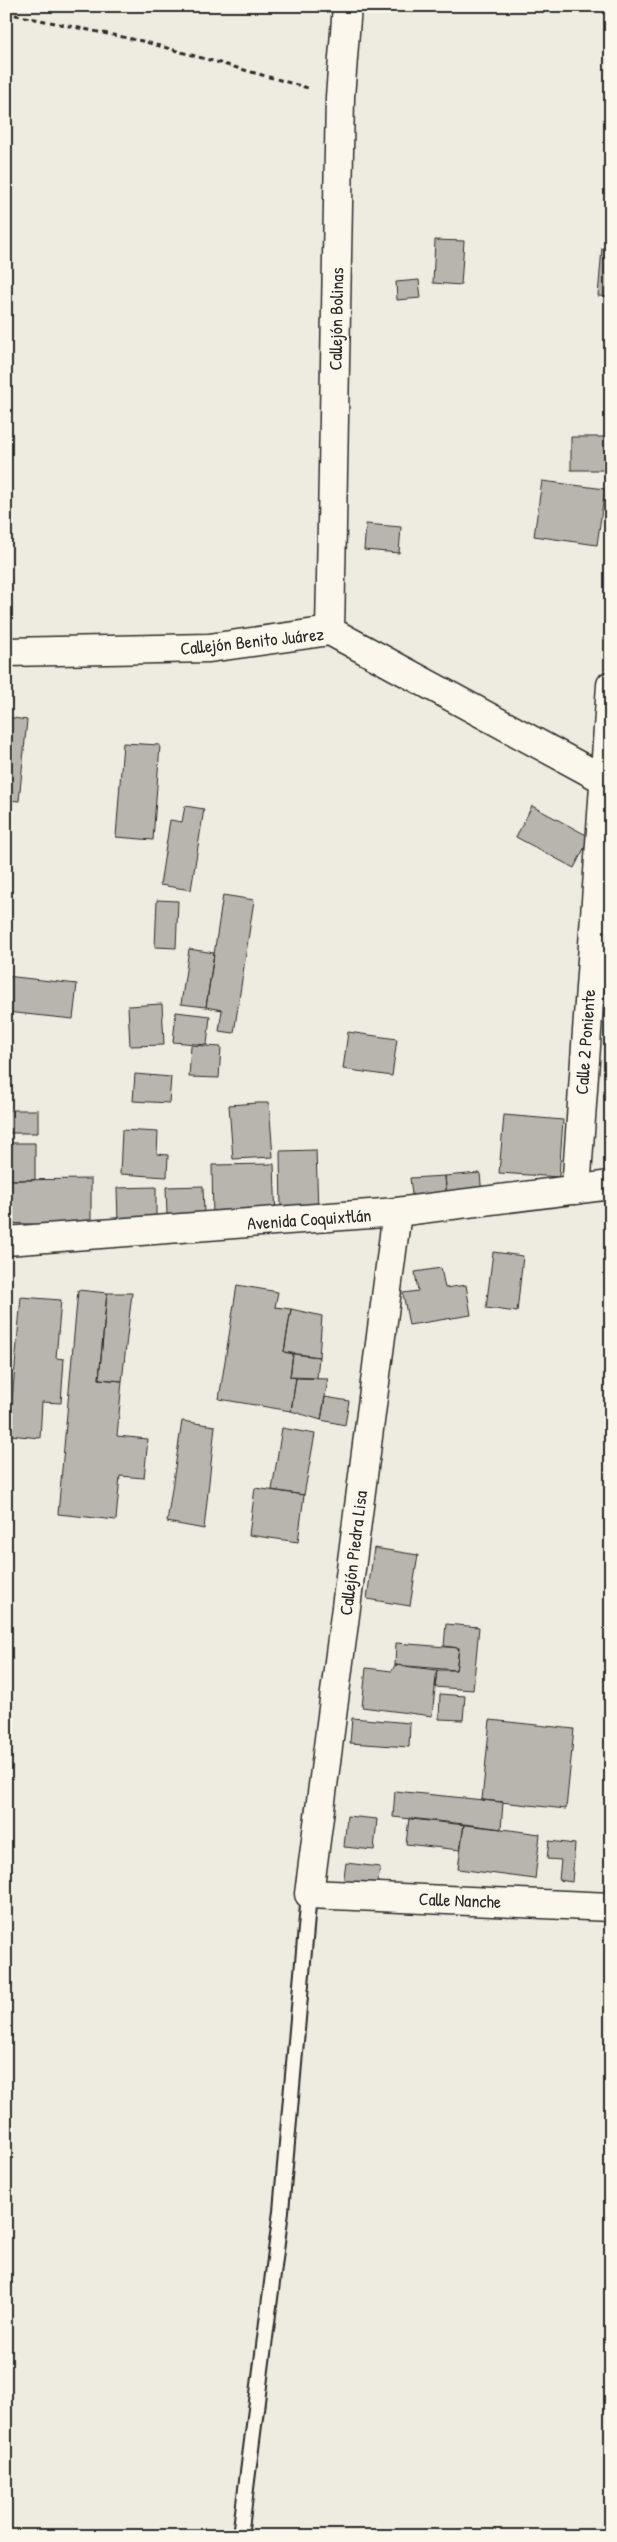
<svg xmlns="http://www.w3.org/2000/svg" width="617" height="2542" font-family="'Patrick Hand',sans-serif">
  <style>
    .building { fill: #b8b5ae; stroke: #2b2b2b }
    .lines { fill: none; stroke-linecap: round; stroke-linejoin: round }
    .lane-casing { stroke: #2b2b2b; stroke-width: 18 }
    .street-casing { stroke: #2b2b2b; stroke-width: 31 }
    .secondary-casing { stroke: #2b2b2b; stroke-width: 31 }
    .path { stroke: #2b2b2b; stroke-width: 3; stroke-dasharray: 5 4; stroke-linecap: butt }
    .lane { stroke: #fbf7ec; stroke-width: 14 }
    .street { stroke: #fbf7ec; stroke-width: 28 }
    .secondary { stroke: #fbf7ec; stroke-width: 28 }
    .labels { text-anchor: middle; dominant-baseline: central; stroke-width: 4.5; stroke-linejoin: round; paint-order: stroke }
    .street-label { font-size: 18px; fill: #2b2b2b; stroke: #fbf7ec }
  </style>
  <rect width="100%" height="100%" fill="#eeebe0"/>
  <filter id="ink" filterUnits="userSpaceOnUse"><feTurbulence type="fractalNoise" baseFrequency=".02" numOctaves="2"/><feDisplacementMap in="SourceGraphic" scale="10" xChannelSelector="R" yChannelSelector="G"/><feConvolveMatrix kernelMatrix="1 2 1 2 8 2 1 2 1" color-interpolation-filters="sRGB"/></filter>
  <g filter="url(#ink)">
    <path class="building" d="M435 240 464 241 461 285 433 283Z
      M602 248 611 249V297L598 296Z
      M419 280 421 298 397 300 396 282Z
      M571 437H611V470H571Z
      M542 481 605 489 597 545 534 536Z
      M366 524 401 527 399 553 364 550Z
      M6 717 27 720 19 801 6 800Z
      M123 743 160 745 153 840 116 837Z
      M185 806 204 809 191 890 160 885 170 820 182 822Z
      M532 806 590 837 574 868 516 837Z
      M223 895 254 900 234 1033 219 1031 222 1010 206 1007Z
      M157 900 178 901 176 948 155 947Z
      M189 949 214 953 206 1007 181 1004Z
      M6 976 77 984 73 1019 6 1012Z
      M162 1004 164 1045 130 1046 128 1006Z
      M176 1012 210 1016 207 1045 173 1042Z
      M348 1032 397 1039 392 1076 343 1069Z
      M191 1045 221 1047 219 1078 189 1077Z
      M135 1074 171 1077 169 1103 133 1101Z
      M258 1103H269L273 1157 233 1159 229 1105Z
      M6 1110H38V1133H7Z
      M504 1115 563 1120 559 1177 499 1173Z
      M122 1130 158 1132 157 1154 168 1155 167 1177 120 1174Z
      M6 1143H35V1180H6Z
      M316 1150 318 1211H281L280 1151Z
      M274 1164 276 1220 213 1221 212 1165Z
      M480 1173 482 1196 447 1199 445 1176Z
      M445 1176 447 1199 413 1203 410 1178Z
      M91 1179V1227L6 1223V1180Z
      M203 1186 204 1214 167 1215 166 1187Z
      M156 1187V1221L118 1222 117 1188Z
      M493 1252 523 1256 517 1312 486 1308Z
      M441 1268 445 1288 466 1285 471 1315 409 1325 403 1293 418 1291 415 1272Z
      M237 1285 278 1292 275 1307 291 1309 284 1352 293 1354 290 1377 296 1378 291 1411 219 1399Z
      M78 1290 107 1293 99 1379 122 1381 117 1436 148 1439 144 1478 120 1476 116 1520 58 1514Z
      M107 1293H132L122 1381 99 1379Z
      M21 1297 61 1300 56 1358 64 1359 61 1403 42 1402 40 1438 9 1435Z
      M291 1309 322 1316 319 1357 284 1352Z
      M293 1354 319 1357 317 1378 290 1377Z
      M296 1378 328 1379 321 1420 291 1411Z
      M325 1397 349 1401 345 1425 321 1420Z
      M182 1421 215 1426 204 1529 167 1522Z
      M282 1428 315 1434 304 1495 272 1490Z
      M255 1488 304 1495 298 1542 249 1535Z
      M374 1548 418 1555 410 1606 367 1599Z
      M446 1624 479 1627 473 1690 435 1687 437 1670H456L459 1648 444 1646Z
      M396 1643 459 1648 456 1670 395 1665Z
      M395 1665 437 1670 432 1716 362 1707 366 1668 392 1671Z
      M440 1694 465 1696 463 1720 439 1719Z
      M352 1718 410 1723 409 1747 350 1743Z
      M490 1720 574 1729 566 1809 482 1800Z
      M395 1791 503 1802 501 1829 393 1817Z
      M347 1816 377 1819 374 1850 344 1847Z
      M409 1818 464 1824 460 1850 406 1844Z
      M464 1824 540 1834 535 1879 458 1869Z
      M549 1841 575 1844 572 1882 559 1880 561 1860 547 1859Z
      M346 1863 380 1867 376 1896 342 1891Z"/>
    <g class="lines">
      <defs>
        <path id="lane" d="M240 2536 281 2211 309 1894"/>
        <path id="street" d="M330 631 340 97 347 6
          M6 652 209 648 330 631 603 779 611 778
          M576 1190 611 685
          M397 1212 309 1894 611 1907"/>
        <path id="secondary" d="M6 1241 397 1212 611 1185"/>
      </defs>
      <use href="#lane" class="lane-casing"/>
      <use href="#street" class="street-casing"/>
      <use href="#secondary" class="secondary-casing"/>
      <path class="path" d="M6 13 142 41 308 88"/>
      <use href="#lane" class="lane"/>
      <use href="#street" class="street"/>
      <use href="#secondary" class="secondary"/>
    </g>
  </g>
  <g class="labels">
    <g class="street-label">
      <text transform="translate(336 319) rotate(-89)">Callejón Bolinas</text>
      <text transform="translate(252 641) rotate(-6)">Callejón Benito Juárez</text>
      <text transform="translate(585 1042) rotate(-86)">Calle 2 Poniente</text>
      <text transform="translate(309 1219) rotate(-4)">Avenida Coquixtlán</text>
      <text transform="translate(353 1553) rotate(-83)">Callejón Piedra Lisa</text>
      <text transform="translate(460 1900) rotate(2)">Calle Nanche</text>
    </g>
  </g>
  <rect width="617" height="2542" fill="none" stroke="#fbf7ec" stroke-width="25"/>
  <rect x="12" y="12" width="592" height="2517" fill="none" stroke="#2b2b2b" stroke-width="2" filter="url(#ink)"/>
</svg>
